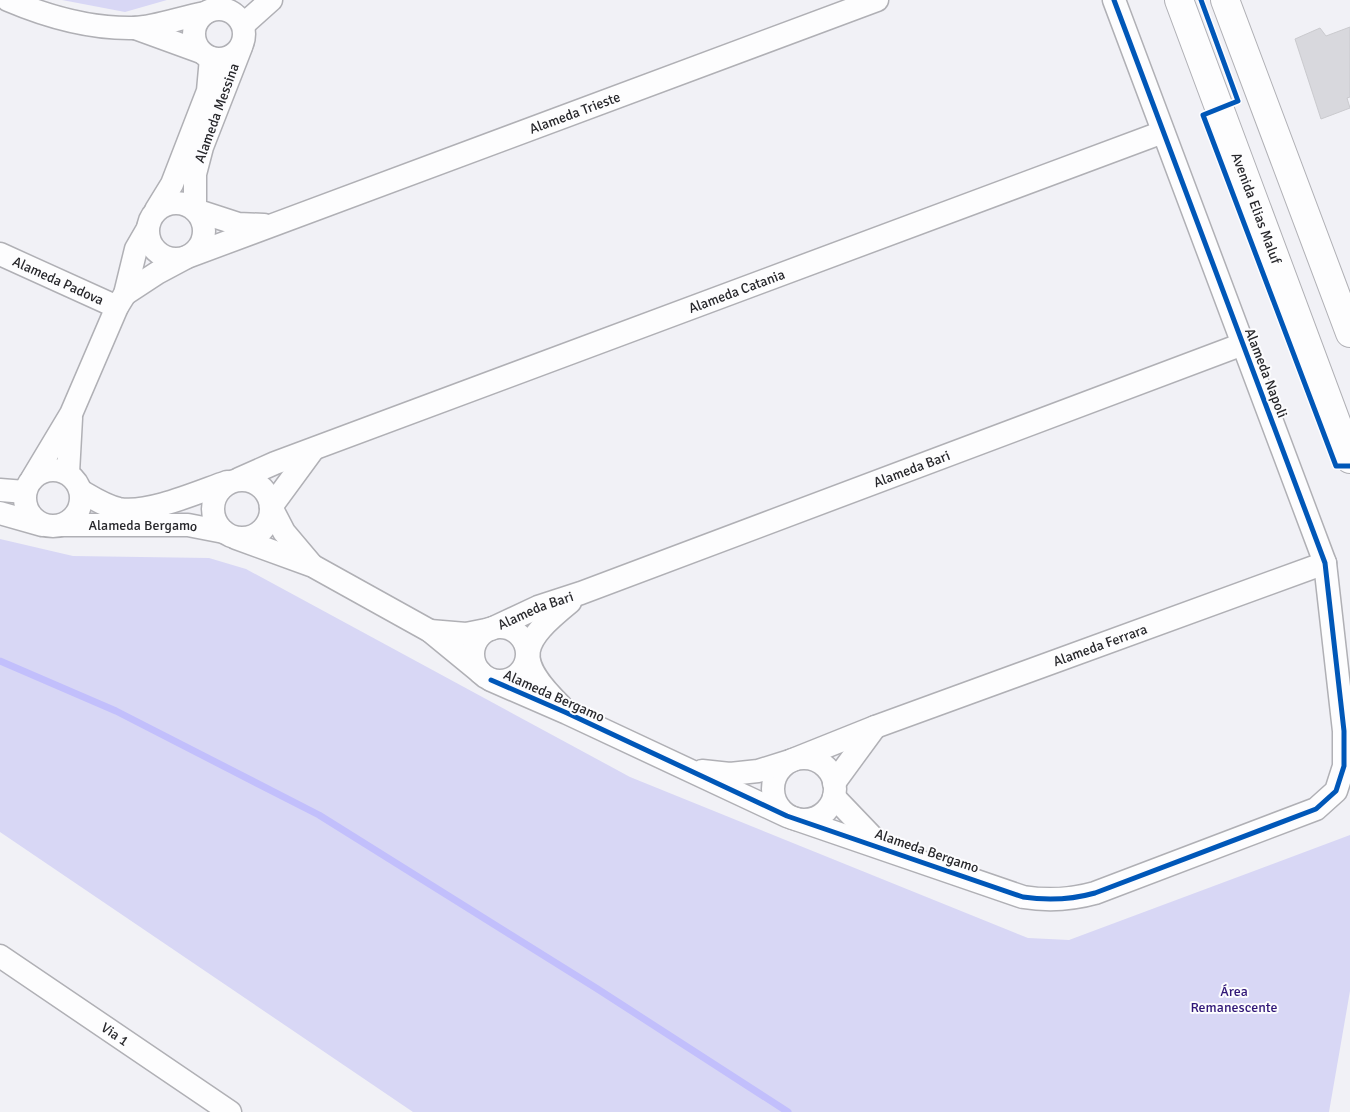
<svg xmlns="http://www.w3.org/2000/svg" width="1350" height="1112" font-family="Signika,sans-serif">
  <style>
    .green { fill: #d8d7f5 }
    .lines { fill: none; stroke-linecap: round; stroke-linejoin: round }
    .stream { stroke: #c2bffc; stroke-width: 7 }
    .building { fill: #d8d8dd; stroke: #cacace }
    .minor-casing { stroke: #b0b0b5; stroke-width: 25 }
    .tertiary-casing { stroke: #b0b0b5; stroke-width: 30 }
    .minor { stroke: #fdfdfe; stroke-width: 22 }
    .tertiary { stroke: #fdfdfe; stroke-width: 28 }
    .cycleway-casing { stroke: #fcfcfe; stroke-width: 8 }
    .cycleway { stroke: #0057b8; stroke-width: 5 }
    .labels { text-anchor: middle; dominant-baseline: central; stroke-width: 4; stroke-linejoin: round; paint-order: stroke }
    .street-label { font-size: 14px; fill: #28282c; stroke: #fcfcfe }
    .park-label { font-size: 14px; fill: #301777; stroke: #fcfcfe }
  </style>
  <rect width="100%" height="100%" fill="#f1f1f6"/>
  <path class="green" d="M62 0H167L125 12Z
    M0 539 73 556 209 558 246 569 630 777 1028 938 1069 940 1350 835V991L1329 1112H413L0 832Z"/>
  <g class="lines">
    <path class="stream" d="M0 661 116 711 319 815 596 988 788 1112"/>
  </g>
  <path class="building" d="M1350 27V97L1347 98 1350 108 1321 119 1295 39 1320 28 1326 36Z"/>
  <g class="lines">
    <defs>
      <g id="minor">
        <path d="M8 0C48 17 90 29 134 28 157 27 182 17 205 13"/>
        <circle cx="219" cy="34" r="25"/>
        <path d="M243 25 271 0"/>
        <path d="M135 28 201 52"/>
        <path d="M241 47 202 147 195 174V210L238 224 264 225"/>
        <circle cx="176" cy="231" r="28"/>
        <path d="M156 210 172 184 208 91 211 58"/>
        <path id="s1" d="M0 254 117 307"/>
        <path id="s2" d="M125 294 157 273 187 257 877 0"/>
        <circle cx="53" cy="498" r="28"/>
        <path d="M68 473 71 418"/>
        <path d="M32 479 71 414 117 307 125 294 136 249 147 230"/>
        <path id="s3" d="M239 479 275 463 1163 132"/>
        <circle cx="242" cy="509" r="29"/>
        <path d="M0 490 25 492"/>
        <path d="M81 491C93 498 105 506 119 509 149 514 198 492 227 482"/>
        <path d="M0 513 42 525"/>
        <path id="s4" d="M62 525H188L224 532"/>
        <path d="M236 538 313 566 430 631 480 672"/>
        <path d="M311 564 284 532 271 507 312 451"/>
        <circle cx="500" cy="654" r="27"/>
        <path id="s5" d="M430 631 466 634 491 629 538 607 581 593 1243 344"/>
        <path d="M491 680 567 713 787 816 1023 897C1049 901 1070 900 1095 893L1316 809 1336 791 1344 766V731L1325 563 1114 0"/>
        <path d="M561 706C512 658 521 642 570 602"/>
        <circle cx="804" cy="789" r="31"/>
        <path id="s6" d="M702 771 730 774 758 771 790 761 875 727 1325 563"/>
        <path d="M834 783 875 727"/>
        <path d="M834 797 879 844"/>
        <path id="s7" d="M0 956 230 1112"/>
      </g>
      <g id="tertiary">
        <path id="s8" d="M1179 0 1350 459"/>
        <path d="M1225 0 1350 333"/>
      </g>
    </defs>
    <use href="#minor" class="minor-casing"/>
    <use href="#tertiary" class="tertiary-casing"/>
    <use href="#minor" class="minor"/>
    <use href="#tertiary" class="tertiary"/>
    <defs>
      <path id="cycleway" d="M1201 0 1238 101 1203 115 1336 466H1350
        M491 680 567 713 787 816 1023 897C1049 901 1070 900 1095 893L1316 809 1336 791 1344 766V731L1325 563 1114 0"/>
    </defs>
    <use href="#cycleway" class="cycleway-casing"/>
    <use href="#cycleway" class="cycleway"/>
  </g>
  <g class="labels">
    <g class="street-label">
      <text transform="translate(217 113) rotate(-70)">Alameda Messina</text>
      <text stroke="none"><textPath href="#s2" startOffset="486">Alameda Trieste</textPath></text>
      <text stroke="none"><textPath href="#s8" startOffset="222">Avenida Elias Maluf</textPath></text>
      <text stroke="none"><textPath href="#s1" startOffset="64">Alameda Padova</textPath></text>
      <text stroke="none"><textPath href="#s3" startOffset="532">Alameda Catania</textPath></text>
      <text transform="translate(1266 373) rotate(69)">Alameda Napoli</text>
      <text stroke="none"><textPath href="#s5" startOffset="512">Alameda Bari</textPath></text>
      <text stroke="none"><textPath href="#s4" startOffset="81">Alameda Bergamo</textPath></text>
      <text stroke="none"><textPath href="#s5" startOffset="110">Alameda Bari</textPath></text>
      <text stroke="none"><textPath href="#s6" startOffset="421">Alameda Ferrara</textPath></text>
      <text transform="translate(554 696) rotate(24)">Alameda Bergamo</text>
      <text transform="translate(927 851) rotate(19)">Alameda Bergamo</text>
      <text stroke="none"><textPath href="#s7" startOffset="139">Via 1</textPath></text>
    </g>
    <g class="park-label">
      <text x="1234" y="991">Área<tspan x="1234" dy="16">Remanescente</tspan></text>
    </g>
  </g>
</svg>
